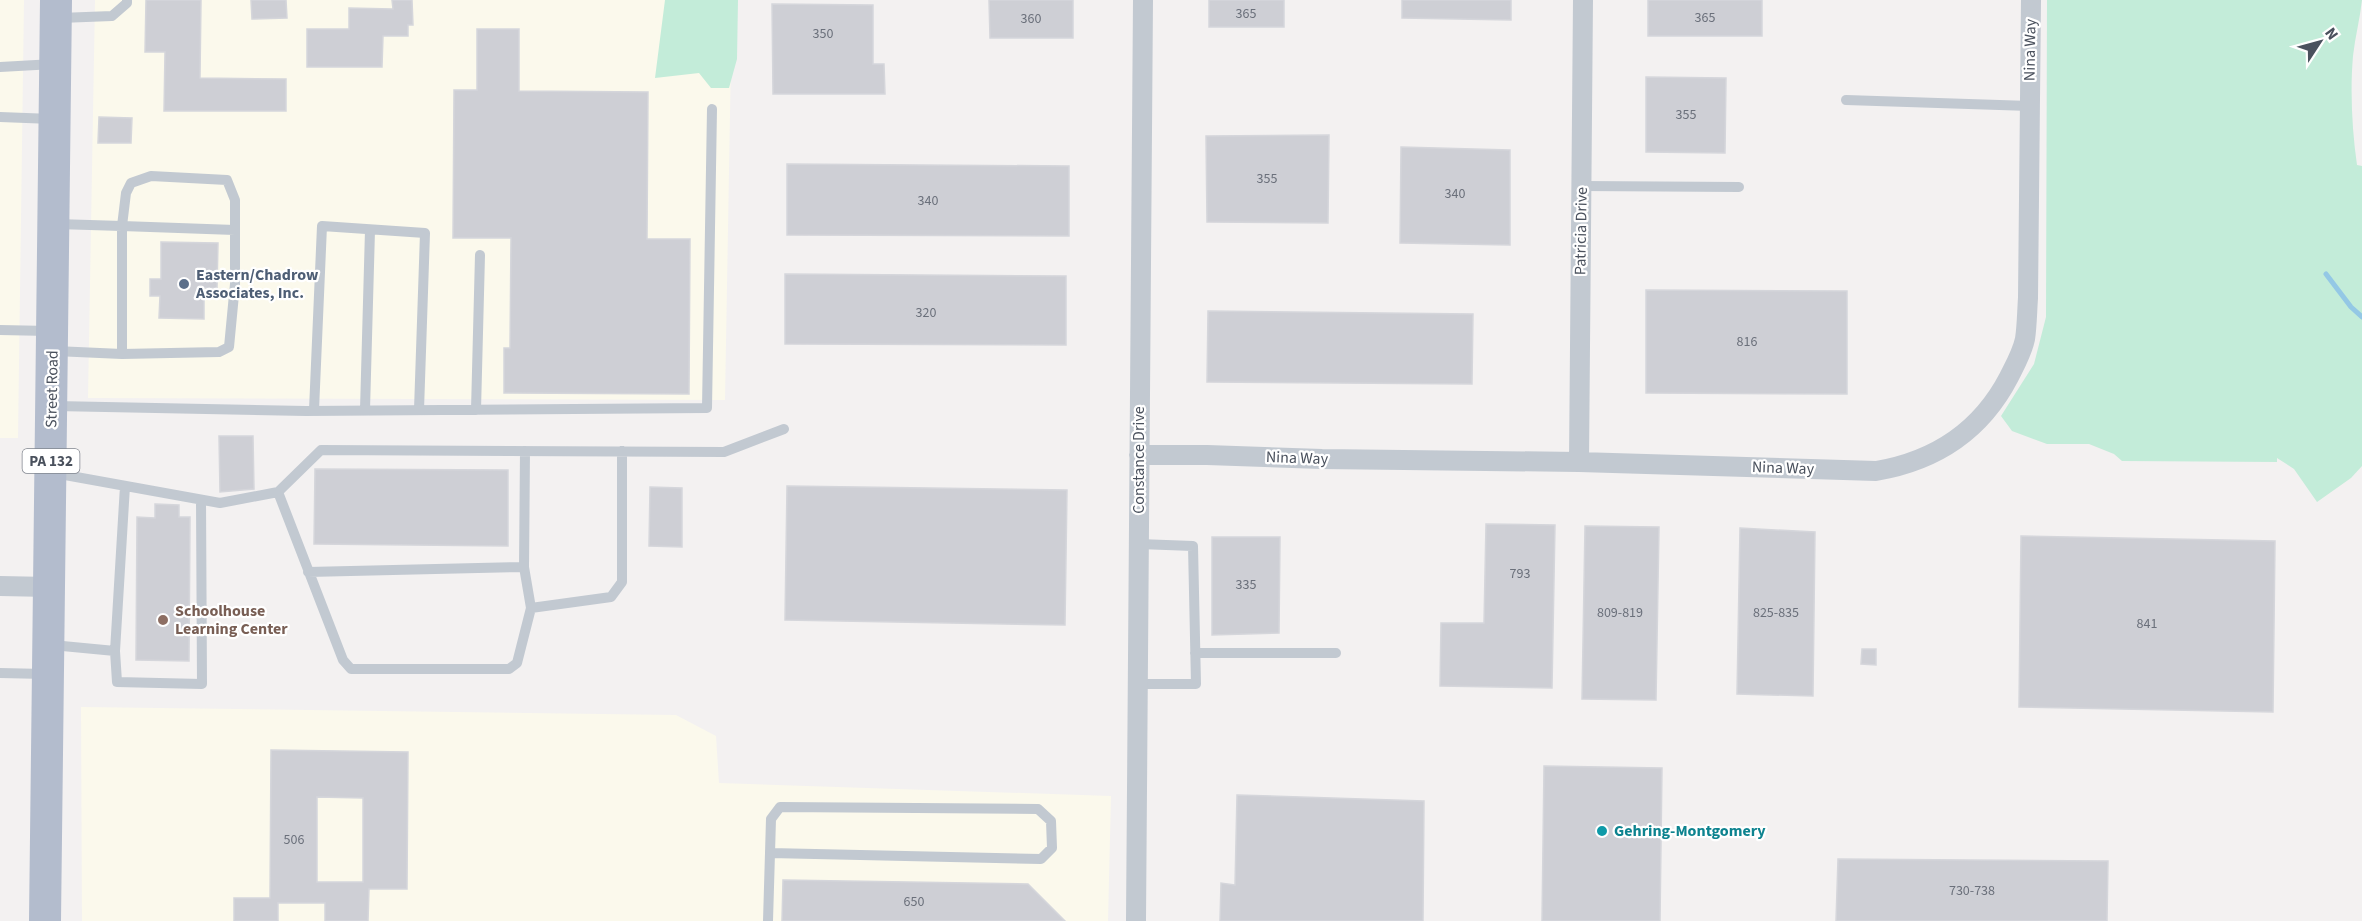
<svg xmlns="http://www.w3.org/2000/svg" width="2362" height="921" font-family="'Source Sans 3',sans-serif">
  <style>
    .commercial { fill: #fbf9ec }
    .green { fill: #c3ecd9 }
    .lines { fill: none; stroke-linecap: round; stroke-linejoin: round }
    .stream { stroke: #94c8e5; stroke-width: 5 }
    .building { fill: #cecfd5; stroke: #d5d6db; stroke-width: 1.5; fill-rule: evenodd }
    .lane { stroke: #c2c9d1; stroke-width: 10 }
    .street { stroke: #c2c9d1; stroke-width: 20 }
    .primary { stroke: #b3bccd; stroke-width: 32 }
    .service-dot { fill: #5c6f8a; stroke: #fff; stroke-width: 2 }
    .education-dot { fill: #8d6e63; stroke: #fff; stroke-width: 2 }
    .culture-dot { fill: #0f9aa8; stroke: #fff; stroke-width: 2 }
    .labels { text-anchor: middle; dominant-baseline: central; stroke-width: 4.5; stroke-linejoin: round; paint-order: stroke }
    .number-label { font-size: 14px; fill: #6b707b }
    .shield { fill: #fff; stroke: #80858e; stroke-width: 1.5 }
    .shield-label { font-size: 15px; font-weight: bold; fill: #4a515d }
    .street-label { font-size: 16px; fill: #4a515d; stroke: #fff }
    .service-label { font-size: 16px; font-weight: bold; fill: #4e5e75; stroke: #fff; text-anchor: start }
    .education-label { font-size: 16px; font-weight: bold; fill: #785e54; stroke: #fff; text-anchor: start }
    .culture-label { font-size: 16px; font-weight: bold; fill: #0d838f; stroke: #fff; text-anchor: start }
  </style>
  <rect width="100%" height="100%" fill="#f3f1f1"/>
  <path class="commercial" d="M0 0H24L18 438H0Z
    M95 0H732L725 400 88 398Z
    M81 707 676 715 716 736 719 783 1111 796 1108 921H82Z"/>
  <path class="green" d="M665 0H738L737 59 729 88H711L699 73 655 78Z
    M2047 0H2362C2360 19 2355 37 2353 56 2350 91 2352 130 2357 165L2362 166V466L2351 478 2317 502 2294 469 2277 458V462L2122 461 2114 454 2089 444H2047L2012 431 2001 416 2034 364 2046 317Z"/>
  <g class="lines">
    <path class="stream" d="M2326 274 2351 307 2362 317"/>
  </g>
  <path class="building" d="M146 0H201L200 78 286 79V111H164L165 52H145Z
    M251 0H286L287 18 252 19Z
    M392 0H412L413 25H408V36H383L382 67H307V29H349V8L393 9Z
    M989 0H1073V38H990Z
    M1209 0H1284V27H1209Z
    M1402 0H1511V20L1402 18Z
    M1648 0H1762V36H1648Z
    M772 4 873 5V64H884L885 94H773Z
    M477 29H519V91L648 92 647 239H690L689 394 504 393V348H510L511 238H453L454 90H477Z
    M1646 77 1726 78 1725 153 1646 152Z
    M99 117 132 118 131 143H98Z
    M1329 135 1328 223 1207 222 1206 136Z
    M1401 147 1510 150V245L1400 243Z
    M787 164 1069 166V236L787 235Z
    M161 242 218 243 217 288H204V319L159 318 160 296H150V279H161Z
    M785 274 1066 276V345L785 344Z
    M1646 290 1847 291V394L1646 393Z
    M1208 311 1473 314 1472 384 1207 382Z
    M219 436H253L254 489 220 492Z
    M315 469 508 470V546L314 544Z
    M787 486 1067 490 1065 625 785 620Z
    M650 487 682 488V547L649 546Z
    M155 504 179 505V517H190L189 661 136 660 137 517 155 518Z
    M1486 524 1555 525 1552 688 1440 686 1441 623H1484Z
    M1585 526 1659 527 1656 700 1582 699Z
    M1740 528 1815 532 1813 696 1737 694Z
    M2021 536 2275 541 2273 712 2019 707Z
    M1212 537H1280L1279 633 1212 635Z
    M1862 649H1876V665L1861 664Z
    M271 750 408 752 407 889H369L368 921H325V903H278V921H234V898H270ZM317 797 363 798V882H317Z
    M1544 766 1662 768 1660 921H1542Z
    M1237 795 1424 801 1423 921H1220L1221 883 1235 885Z
    M1838 859 2108 861 2107 921H1836Z
    M783 880 1028 884 1065 921H782Z"/>
  <g class="lines">
    <path class="lane" d="M60 18 112 16 127 3V0
      M0 67 54 64
      M1846 100 2030 106
      M0 117 52 119
      M1581 186 1739 187
      M0 330 49 331
      M55 351 122 354V226L57 224
      M122 354 219 352 229 347 235 284V200L227 180 151 176 131 183 126 193 122 226 235 230
      M55 406 306 411 707 408 712 109
      M314 410 322 226 425 233 419 410
      M365 410 370 230
      M476 410 480 255
      M525 451 524 567 531 608
      M54 473 220 503 278 492 321 450 724 452 784 429
      M278 492 343 660 351 669H509L517 663 531 608 611 597 622 582V451
      M308 572 524 567
      M52 645 115 651 117 682 202 684 201 500
      M115 651 125 486
      M1195 653H1336
      M0 673 45 674
      M1138 684H1196L1193 546 1139 544
      M768 921 771 819 780 807 1038 809 1051 821 1052 848 1041 859 770 853"/>
    <path class="street" d="M1139 455H1207L1322 459 1579 462 1876 471C1935 461 1981 431 2009 377 2015 365 2022 353 2025 339 2027 326 2027 312 2028 298L2031 0
      M1579 462 1583 0
      M0 586 49 587
      M1136 921 1143 0"/>
    <path class="primary" d="M45 921 56 0"/>
  </g>
  <circle class="service-dot" cx="184" cy="284" r="6"/>
  <circle class="education-dot" cx="163" cy="620" r="6"/>
  <circle class="culture-dot" cx="1602" cy="831" r="6"/>
  <g class="labels">
    <g class="number-label">
      <text x="1246" y="14">365</text>
      <text x="1705" y="18">365</text>
      <text x="1031" y="19">360</text>
      <text x="823" y="34">350</text>
      <text x="1686" y="115">355</text>
      <text x="1267" y="179">355</text>
      <text x="1455" y="194">340</text>
      <text x="928" y="201">340</text>
      <text x="926" y="313">320</text>
      <text x="1747" y="342">816</text>
      <text x="1520" y="574">793</text>
      <text x="1246" y="585">335</text>
      <text x="1620" y="613">809-819</text>
      <text x="1776" y="613">825-835</text>
      <text x="2147" y="624">841</text>
      <text x="294" y="840">506</text>
      <text x="1972" y="891">730-738</text>
      <text x="914" y="902">650</text>
    </g>
    <rect class="shield" x="22.5" y="449" width="57" height="24" rx="4.5"/>
    <g class="shield-label">
      <text x="51" y="461">PA 132</text>
    </g>
    <g class="street-label">
      <text transform="translate(2030 50) rotate(-89)">Nina Way</text>
      <text transform="translate(1581 231) rotate(-89)">Patricia Drive</text>
      <text transform="translate(52 389) rotate(-89)">Street Road</text>
      <text transform="translate(1297 458) rotate(2)">Nina Way</text>
      <text transform="translate(1139 460) rotate(-90)">Constance Drive</text>
      <text transform="translate(1783 468) rotate(2)">Nina Way</text>
    </g>
    <g class="service-label">
      <text x="196" y="275">Eastern/Chadrow<tspan x="196" dy="18">Associates, Inc.</tspan></text>
    </g>
    <g class="education-label">
      <text x="175" y="611">Schoolhouse<tspan x="175" dy="18">Learning Center</tspan></text>
    </g>
    <g class="culture-label">
      <text x="1614" y="831">Gehring-Montgomery</text>
    </g>
  </g>
  <g transform="translate(2320 42) rotate(54)" stroke="#ffffff" stroke-width="4.5" paint-order="stroke">
  <path d="M0-4.5L10 22L0 15L-10 22Z" fill="#4a515d"/>
  <text y="-9" font-size="16" font-weight="bold" text-anchor="middle" fill="#4a515d">N</text>
  </g>
</svg>
